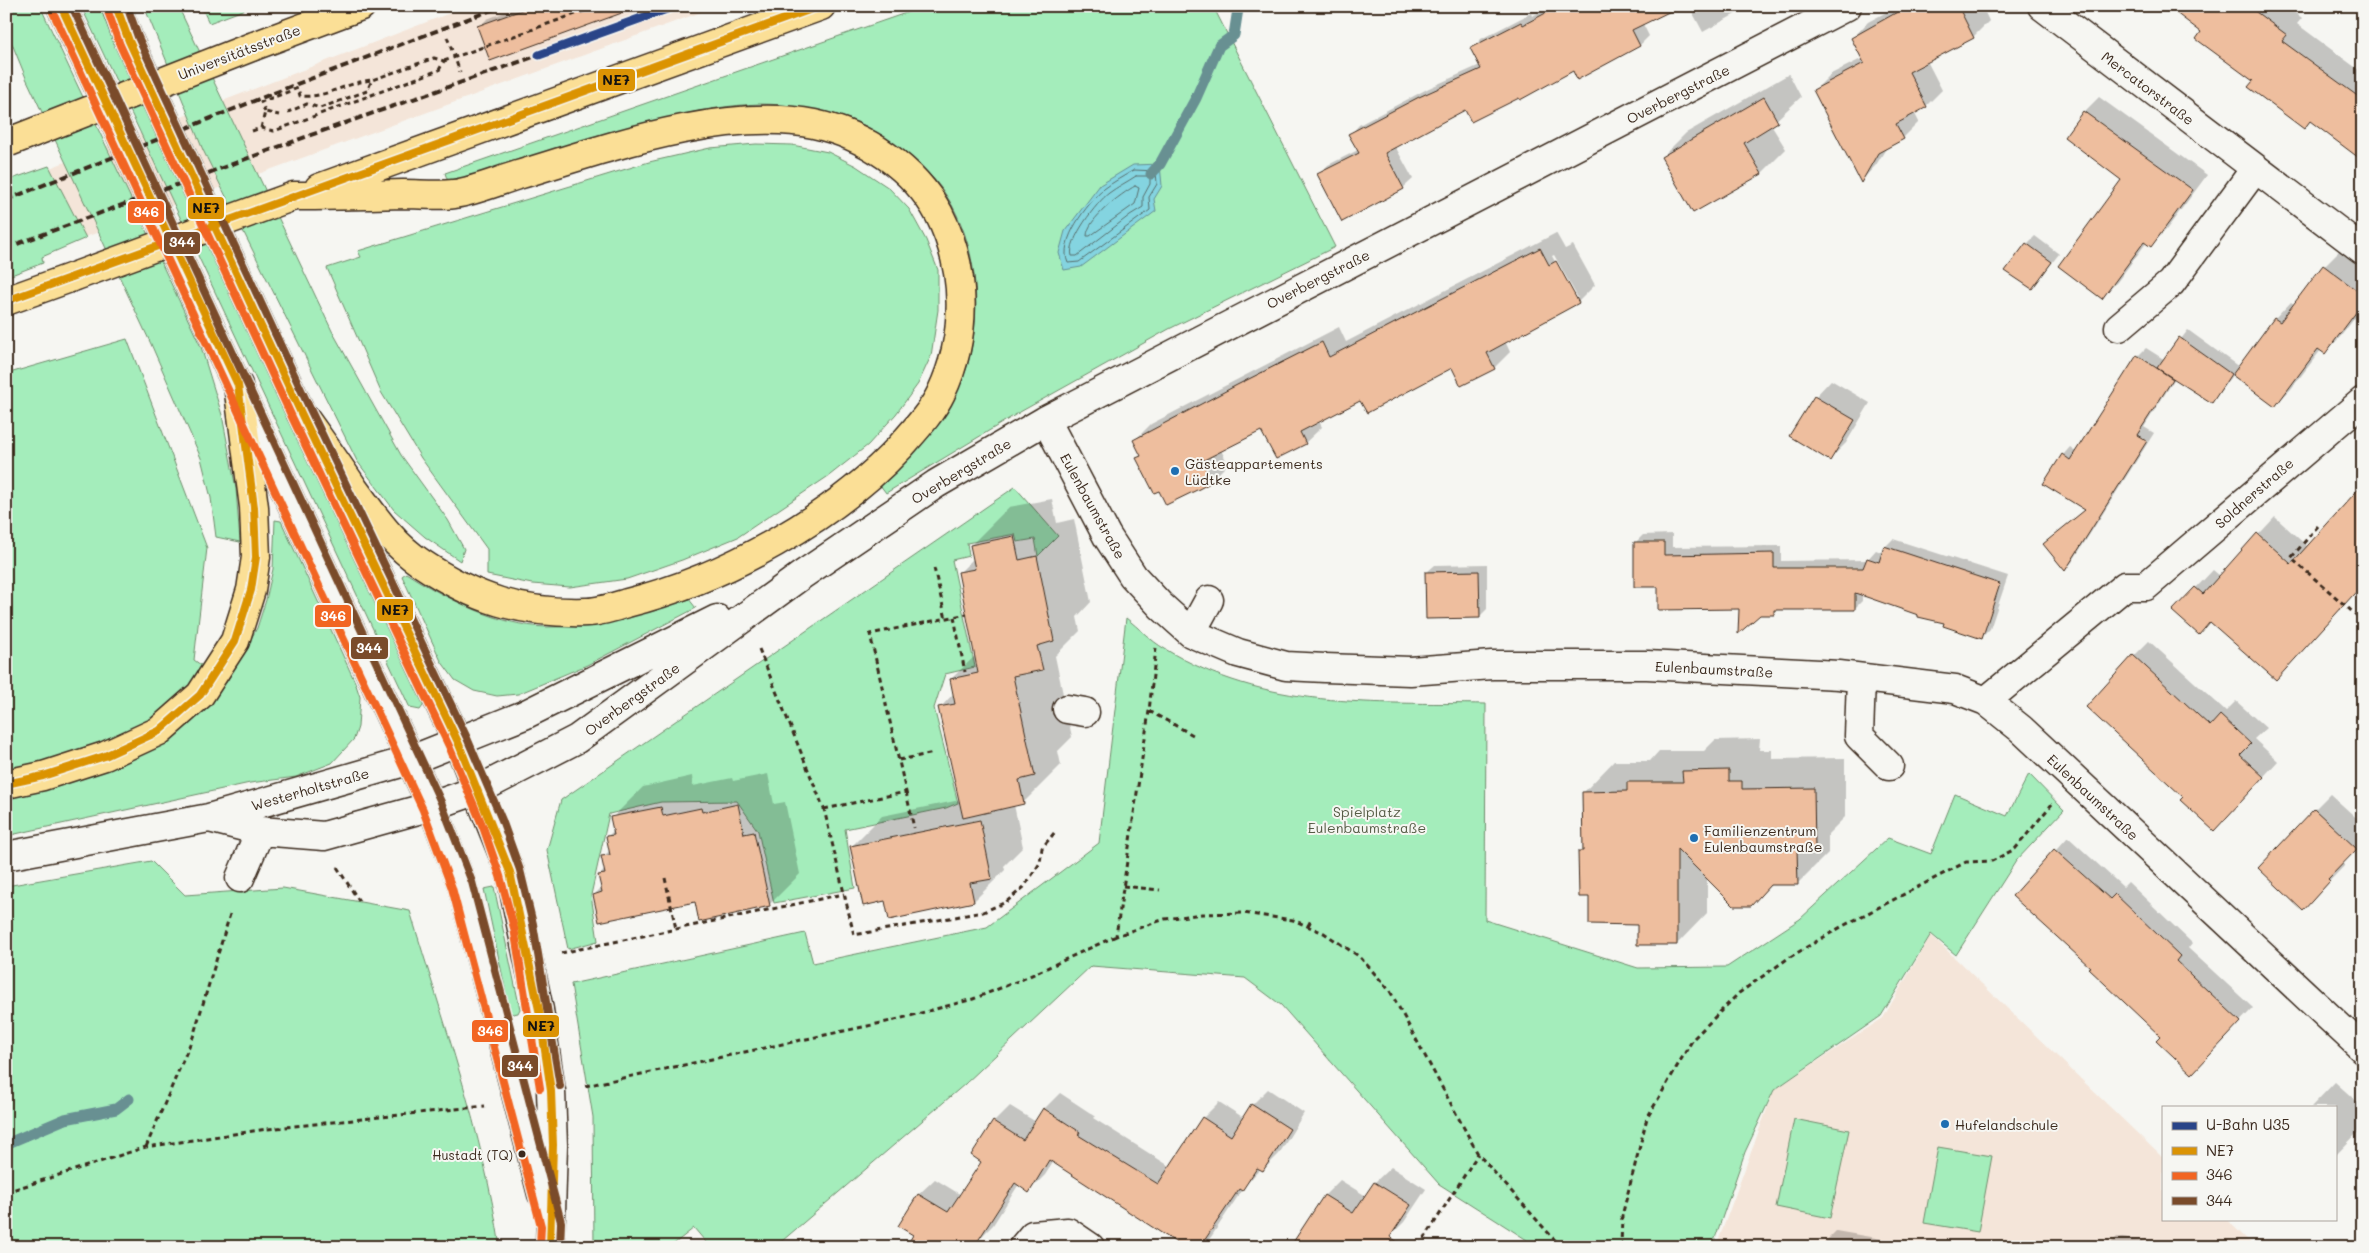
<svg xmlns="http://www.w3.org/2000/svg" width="2369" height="1253" font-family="Mali,sans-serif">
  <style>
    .built { fill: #f4e5d9 }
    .green { fill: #a4edbb; stroke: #708c6c }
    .water { fill: #84d4e0; stroke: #679092 }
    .shadow { fill: #0003; fill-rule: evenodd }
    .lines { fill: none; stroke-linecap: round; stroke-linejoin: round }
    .shore { stroke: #586e6c; stroke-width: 1 }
    .stream { stroke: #679092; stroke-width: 11 }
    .building { fill: #eebe9e; stroke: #3b2a1e }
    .minor-casing { stroke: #3b2a1e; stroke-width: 31 }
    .highway-casing { stroke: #3b2a1e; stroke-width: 31 }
    .path { stroke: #3b2a1e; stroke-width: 3; stroke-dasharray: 5 4; stroke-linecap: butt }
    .minor { stroke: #f6f6f2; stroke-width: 28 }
    .highway { stroke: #fbdf96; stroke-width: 28 }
    .rail { stroke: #3b2a1e; stroke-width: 4; stroke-dasharray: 8 4; stroke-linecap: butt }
    .highway-bridge-casing { stroke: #3b2a1e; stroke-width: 31; stroke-linecap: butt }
    .highway-bridge { stroke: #fbdf96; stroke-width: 28 }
    .bus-1-casing { stroke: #f6f6f2; stroke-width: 11 }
    .bus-2-casing { stroke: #f6f6f2; stroke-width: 11 }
    .bus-3-casing { stroke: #f6f6f2; stroke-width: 11 }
    .bus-1 { stroke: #db9304; stroke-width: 8 }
    .bus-2 { stroke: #f26522; stroke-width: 8 }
    .bus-3 { stroke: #7a4b2a; stroke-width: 8 }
    .metro-1-casing { stroke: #f6f6f2; stroke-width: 12 }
    .metro-1 { stroke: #294488; stroke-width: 9 }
    .poi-dot { fill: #1f6fb2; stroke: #f6f6f2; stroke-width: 2 }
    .bus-dot { fill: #3b2a1e; stroke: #f6f6f2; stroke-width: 2 }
    .labels { text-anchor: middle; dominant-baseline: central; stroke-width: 4; stroke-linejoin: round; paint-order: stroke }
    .bus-label { font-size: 13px; fill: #3b2a1e; stroke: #f6f6f2; text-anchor: end }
    .street-label { font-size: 14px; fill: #3b2a1e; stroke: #f6f6f2 }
    .poi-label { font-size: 14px; fill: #3b2a1e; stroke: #f6f6f2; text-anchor: start }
    .park-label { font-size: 14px; fill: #555b45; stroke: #f6f6f2 }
    .line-badge { stroke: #f6f6f2; stroke-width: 2 }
    .badge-label { font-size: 14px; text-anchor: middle; font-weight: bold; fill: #fff }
    .pale-badge-label { font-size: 14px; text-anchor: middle; font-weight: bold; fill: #111 }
  </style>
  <rect width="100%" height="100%" fill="#f6f6f2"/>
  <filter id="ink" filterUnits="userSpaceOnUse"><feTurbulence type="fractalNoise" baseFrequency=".02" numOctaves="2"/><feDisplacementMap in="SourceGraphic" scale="10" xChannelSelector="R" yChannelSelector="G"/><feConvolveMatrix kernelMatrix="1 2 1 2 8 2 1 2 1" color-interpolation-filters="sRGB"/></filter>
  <g filter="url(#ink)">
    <path class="built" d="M468 6H718L6 266V185Z
      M1931 935 2163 1158V1219H2226L2255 1247H1716L1774 1090 1883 1018Z"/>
    <path class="green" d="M6 6H40L201 347 222 415 236 489 240 542 216 537 211 498 201 458 151 344 26 78 6 29Z
      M81 6H104L423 700V706L420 710 410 708Z
      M144 6H178L332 331 401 455 448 520 464 549 460 561 425 537 394 510 357 461 203 150Z
      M201 6H254L209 23Z
      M926 6H1213L1335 247 1169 329 1020 412 886 493 880 485C910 449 955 409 968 363 983 309 977 243 946 195 928 167 887 135 857 122 828 110 790 104 759 104 702 106 647 123 594 139 545 153 497 168 448 182L445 173Z
      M756 144 792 145 828 152 856 166 889 188 909 209 926 240 938 270V310L931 356 918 384 896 414 868 445 830 475 738 537 682 560 627 579 570 587 532 584 487 575V549L421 458 381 392 327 268 361 257 358 251 649 162 710 148Z
      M49 166 86 238 42 257 43 263 6 277V181Z
      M127 339 207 548 194 660 226 683 257 628 266 600 273 569 275 520 281 521 355 682 360 697 358 727 354 739 332 763 296 777 250 783 6 836V374Z
      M1015 487 1058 536 1038 556 1035 539 1017 542 1015 534 967 543 969 556 952 560 975 667 945 674 934 708 958 803 946 808 845 829 855 888 774 903 758 831 737 801 661 802 609 814 591 895 598 941 568 949 547 850 561 800Z
      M406 573C445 598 499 626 547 627 595 627 643 615 688 598L696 608 587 665 518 694 497 696 474 691 455 680 441 661 402 576Z
      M1126 618C1139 628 1151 641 1165 649 1266 710 1372 702 1486 704L1485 920 1638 968 1727 967 1800 919 1888 838 1931 854 1955 794 2007 816 2029 774 2064 810 2016 861 1956 955 1931 934 1881 1016 1774 1090 1745 1152 1712 1247H1532L1527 1240 1439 1184 1281 1005 1245 978 1091 966 965 1084 775 1247H710L694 1228 670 1247H594L593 1117 571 984 805 933 813 963 987 927 1099 843Z
      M151 861 185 895 283 888 410 911C443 1021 483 1133 500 1247H316L120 1242 108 1247H6V886Z
      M494 887 520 1009 518 1013 513 1014 510 1011 484 889Z
      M1794 1119 1849 1130 1830 1218 1776 1207Z
      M1938 1147 1992 1156 1978 1232 1924 1223Z"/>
    <path class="water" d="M1160 164 1162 186 1154 199 1156 211 1081 267 1064 270 1059 253 1065 231 1100 185 1133 165Z"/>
    <path class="shadow" d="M521 6H637L491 59 479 27 487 19Z
      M1552 6H1678L1643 24 1649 36 1640 45 1578 78 1573 69 1520 96 1465 109 1395 146 1413 179 1403 188 1319 174 1328 165 1358 150 1350 135 1359 125 1429 88 1480 65 1472 49 1481 39 1531 13 1532 16Z
      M1689 6H1750L1703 32Z
      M1898 6H1982L1989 21 1973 37 1927 61 1942 90 1926 106 1914 112 1919 122 1903 138 1887 147 1876 165 1861 181 1815 90 1831 74 1863 58 1853 38 1868 22Z
      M2169 6H2286L2302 18 2297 24 2363 73V159L2311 120 2304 128 2203 32Z
      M1789 74 1801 97 1771 125 1786 149 1762 173 1694 211 1662 157 1686 133Z
      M2099 97 2207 175 2166 230 2151 245 2147 242 2117 282 2102 297 2122 180 2084 112Z
      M1556 233 1565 249 1573 245 1595 285 1578 302 1505 341 1510 352 1494 368 1452 367 1361 400 1319 421 1322 427 1305 443 1261 429 1221 450 1228 464 1211 481 1160 489 1137 458 1142 454 1135 440 1151 424 1339 327 1346 342ZM1554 255 1578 298H1575L1552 256Z
      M2035 236 2059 254 2032 288 2027 244Z
      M2340 250 2363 267V307L2341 336 2325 353 2321 350 2291 389 2275 405 2233 374 2212 402 2175 378 2144 427 2154 433 2072 562 2065 569 2044 544 2086 510 2063 455 2070 447 2077 452 2138 356 2146 348 2165 360 2188 330 2239 367 2275 319 2291 302 2295 305 2324 266Z
      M1831 380 1870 403 1846 443 1830 459 1791 436 1815 397Z
      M1052 499 1057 523 1074 519 1091 602 1077 617 1080 631 1055 656 1072 737 1058 751 1061 765 1023 803 1014 805 1023 847 1004 866 1005 870 974 901 886 900 851 847 882 816 960 800 940 708 954 693 951 679 976 655 959 573 974 558 971 545 1009 507Z
      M2275 517 2308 547 2363 584 2211 621 2174 611 2213 570 2220 576Z
      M1672 534V547L1781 546V561L1867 560 1876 550 1883 553 1885 547 1893 539 2008 576 1990 629 1982 637 1946 622 1862 595V601L1854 609H1778L1774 614 1740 608 1659 585 1635 543 1643 535Z
      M1487 564V609L1479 617 1427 572 1435 565Z
      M2149 641 2226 711 2236 701 2266 728 2254 739 2278 761 2229 814 2185 797 2134 656Z
      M1760 739 1759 750H1772V759L1845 758V817L1828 834V853L1797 884H1772L1751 905 1707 877V913L1677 944 1590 896 1579 852 1584 847V792L1614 761H1650L1659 751H1704L1715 740Z
      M768 774 774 804 785 802 800 874 769 905 594 895 602 887 599 876 605 869 603 857 610 850 607 837 614 830 612 818 643 787 692 776 693 786 732 778 733 781Z
      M2330 794 2363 824V842L2343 863 2345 865 2303 909 2314 810Z
      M2068 837 2123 887 2128 882 2192 943 2188 948 2253 1008 2204 1059 2161 1036 2091 967 2014 896Z
      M2335 1082 2363 1107V1127L2335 1156V1107H2311Z
      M1268 1089 1304 1113 1279 1154 1263 1170 1261 1168 1244 1187 1211 1237 1201 1247H1185L1054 1161 1045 1175 1029 1191 1019 1184 993 1225 977 1241 915 1235 900 1226 919 1194 935 1179 961 1195 983 1162 973 1155 994 1122 1010 1106 1036 1122 1044 1109 1060 1093 1095 1116 1093 1118 1171 1167 1203 1118 1219 1102 1244 1118 1252 1105Z
      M1391 1167 1426 1189 1404 1222 1388 1238 1290 1247 1325 1195 1340 1180 1366 1196 1375 1182Z
      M1836 1231 1910 1244 1909 1247H1820Z
      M2117 1237 2176 1247H2107Z
      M713 1243 716 1247H709Z"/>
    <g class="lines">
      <path class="shore" d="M1134 170 1156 171 1157 184 1149 197 1150 210 1079 262 1068 263C1058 241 1087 204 1104 189 1113 182 1124 176 1134 170Z
        M1136 176H1148L1150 178V184L1143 197V207L1130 215 1077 256H1072C1067 241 1097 202 1109 193 1117 187 1127 182 1136 176Z
        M1135 186 1139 188 1135 204 1090 236H1087C1087 219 1121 194 1135 186Z"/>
      <path class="stream" d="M1151 174 1160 164 1196 98 1219 46 1234 35 1238 9
        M6 1144 65 1119 116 1109 129 1099"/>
    </g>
    <path class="building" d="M533 6H629L630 10 490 61 477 26Z
      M1559 6H1681L1632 30 1640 46 1577 80 1573 71 1520 100 1519 98 1471 122 1465 110 1385 153 1404 189 1342 222 1317 174 1359 153 1348 134 1419 97 1481 69 1470 48 1521 22 1523 25Z
      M1908 6H1958L1974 38 1909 72 1927 107 1896 124 1904 139 1878 153 1861 183 1813 90 1864 63 1851 38Z
      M2167 6H2248L2287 35 2282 41 2363 100V161L2310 121 2304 129 2248 87 2253 81 2196 39 2201 32Z
      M1764 97 1778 122 1744 143 1762 174 1693 213 1661 157Z
      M2083 111 2193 190 2151 247 2144 242 2102 299 2058 266 2121 180 2064 137Z
      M2026 243 2052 262 2032 289 2005 271Z
      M1540 248 1549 265 1556 261 1579 303 1487 353 1495 369 1461 386 1452 368 1367 413 1360 401 1300 432 1306 444 1276 459 1261 431 1202 461 1212 482 1199 489 1166 505 1159 491 1154 493 1136 458 1141 456 1133 440 1237 385 1322 342 1329 357Z
      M2323 265 2363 295V303L2325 354 2318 349 2275 407 2232 375 2274 318 2280 322Z
      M2179 337 2231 374 2212 403 2157 368Z
      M2137 355 2173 379 2137 435 2147 441 2065 571 2043 544 2085 510 2043 484 2062 454 2070 460Z
      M1814 396 1855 420 1830 461 1789 436Z
      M2363 484V584L2276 680 2210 622 2199 635 2172 611 2195 587 2203 594 2257 533 2291 564Z
      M1014 536 1019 560 1037 556 1054 641 1037 646 1043 670 1013 676 1035 776 1019 780 1024 804 963 818 938 707 955 704 950 679 978 673 958 572 975 569 970 545Z
      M1634 542H1664V555L1774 553V568H1863L1867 558 1879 562 1884 546 2000 584 1982 639 1943 626 1944 623 1918 617V615L1855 593V610H1774V615H1760L1738 634 1739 609 1658 610V587H1634Z
      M1479 571 1480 618 1426 619 1425 572Z
      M2133 655 2210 726 2220 715 2251 744 2240 755 2264 777 2214 831 2180 800 2183 797 2086 707Z
      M1729 770V781H1742V789L1814 788 1815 849H1797L1798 885H1770L1751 906H1734L1677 849V945H1637V925L1589 924V897H1579L1578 851H1583L1582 792 1627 791V782H1683L1682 771Z
      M738 804 744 834 754 832 770 906 699 922 695 902 599 922 593 895 602 892 598 875 605 874 601 856 610 855 606 836 614 835 610 817 661 807 663 816 701 808 702 812Z
      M2314 809 2357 849 2328 879 2330 881 2303 911 2258 868Z
      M980 820 992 879 970 883 974 902 889 920 885 901 863 906 850 846Z
      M2054 849 2110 899 2115 894 2180 956 2176 961 2241 1022 2192 1074 2156 1040 2160 1036 2088 968 2090 967 2012 896Z
      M1251 1104 1290 1129 1263 1171 1257 1168 1242 1191 1239 1189 1200 1247H1183L1049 1160 1029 1193 1015 1183 974 1247H906L913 1235 898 1226 918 1194 948 1212 981 1162 971 1155 993 1121 1023 1140 1043 1108 1080 1132 1078 1135 1158 1184 1202 1117 1231 1136Z
      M1374 1182 1411 1205 1390 1237 1406 1247H1290L1324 1195 1353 1213Z"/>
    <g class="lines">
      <defs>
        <path id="minor" d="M61 6 432 806 462 885 542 1194
          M116 6 129 41 301 413 458 742 510 872 539 1010 551 1091 553 1145 550 1247
          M2042 6 2363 250
          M2119 327 2171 283 2255 169
          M1046 420 1107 536 1133 576 1161 606 1191 633 1238 653 1286 666 1325 668 1410 671 1492 665H1647L1839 675 1955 689 1986 701 2021 729 2363 1049
          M1191 633 1209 600
          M1861 678 1859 736 1889 766
          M1986 701 2125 586H2146L2363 401
          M1067 709 1085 712
          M209 818 260 831 324 836 432 806 478 790 577 739 802 575 936 484 1046 420 1847 6
          M6 856 209 818 411 760 524 715 717 619
          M240 878 260 831
          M1023 1247 1033 1235 1068 1232 1090 1247"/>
        <path id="highway" d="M254 46 361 6
          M319 188 821 6
          M294 196C331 196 367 195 403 194 420 194 438 196 454 194 475 191 498 181 518 175 604 149 724 106 814 124 865 135 914 168 939 214 967 269 968 337 941 393 932 412 915 430 901 446 833 519 723 579 627 603 614 607 600 612 587 612 521 614 475 599 421 563 392 544 374 516 354 489 337 463 319 438 301 413
          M6 301 73 277
          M6 784 43 776 105 756 159 731 200 695 235 641 251 590 256 557 254 507 238 385"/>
      </defs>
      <use href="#minor" class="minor-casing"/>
      <use href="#highway" class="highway-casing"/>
      <path class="path" d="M447 37 460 72
        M444 61 598 6
        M265 112 261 102 298 88 300 96C325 99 347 82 372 80
        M261 128 265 112 279 115
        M252 131 261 128 274 131 439 70 444 61 434 58 372 80 367 91 320 108 307 104 288 112
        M2318 526 2291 558 2363 621
        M934 568 946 619
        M954 617 965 672
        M1156 648 1149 711 1116 936 1165 919 1202 914 1243 913 1293 920 1324 933 1360 957 1390 991 1478 1154 1561 1247
        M759 649 824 809 854 935 983 912 1006 902 1024 887 1040 863 1042 848 1055 832
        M1149 711 1193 735
        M899 760 934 753
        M906 792 914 828
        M824 809 906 792 870 634 967 614
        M337 867 359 901
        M665 878 676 929
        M1123 886 1160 890
        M1308 926 1311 920
        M561 953 844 894
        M585 1086 891 1021 973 999 1023 979 1116 936
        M146 1147 193 1037 231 911
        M6 1192 146 1147 267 1129 485 1106
        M1419 1247 1478 1154
        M1621 1247 1622 1216 1647 1118 1693 1039 1739 993 1790 957 1841 927 1966 862 1992 861 2015 849 2052 804"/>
      <use href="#minor" class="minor"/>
      <use href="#highway" class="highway"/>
      <path class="rail" d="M6 200 289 87 502 6
        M17 244 308 136 539 55"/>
      <defs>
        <path id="highway-bridge" d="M9 142 254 46
          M73 277 294 196"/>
      </defs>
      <use href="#highway-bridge" class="highway-bridge-casing"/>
      <use href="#highway-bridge" class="highway-bridge"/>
      <defs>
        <path id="bus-1" d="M116 6 129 41 301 413 458 742 510 872 539 1010 551 1091 553 1145 550 1247
          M6 301 820 6
          M6 784 43 776 105 756 159 731 200 695 235 641 251 590 256 557 254 507 238 385 61 6"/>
        <path id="bus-2" d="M107 9 120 45 292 417 449 746 483 827 500 876 514 928 540 1088
          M52 10 423 810 452 888 541 1226 540 1247"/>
        <path id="bus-3" d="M72 6 441 802 472 882 561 1222 560 1247
          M127 6 138 37 310 409 467 738 502 820 520 870 533 924 560 1086"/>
      </defs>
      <use href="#bus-1" class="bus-1-casing"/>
      <use href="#bus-2" class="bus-2-casing"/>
      <use href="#bus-3" class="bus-3-casing"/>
      <use href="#bus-1" class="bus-1"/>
      <use href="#bus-2" class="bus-2"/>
      <use href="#bus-3" class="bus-3"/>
      <defs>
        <path id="metro-1" d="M539 55 675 6"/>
      </defs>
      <use href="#metro-1" class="metro-1-casing"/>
      <use href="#metro-1" class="metro-1"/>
    </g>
  </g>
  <g class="poi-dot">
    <circle cx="1175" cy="471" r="5"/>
    <circle cx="1694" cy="838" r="5"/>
    <circle cx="1945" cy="1124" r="5"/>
  </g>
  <circle class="bus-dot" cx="522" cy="1154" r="4.5"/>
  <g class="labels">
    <g class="bus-label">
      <text x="513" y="1154">Hustadt (TQ)</text>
    </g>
    <g class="street-label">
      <text transform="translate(239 52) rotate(-21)">Universitätsstraße</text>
      <text transform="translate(2148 88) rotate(37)">Mercatorstraße</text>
      <text transform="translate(1678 94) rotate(-27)">Overbergstraße</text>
      <text transform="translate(1318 279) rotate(-27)">Overbergstraße</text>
      <text transform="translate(961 471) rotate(-31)">Overbergstraße</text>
      <text transform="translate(2254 493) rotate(-41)">Soldnerstraße</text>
      <text transform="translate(1093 506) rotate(61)">Eulenbaumstraße</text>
      <text transform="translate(1714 669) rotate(3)">Eulenbaumstraße</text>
      <text transform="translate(632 699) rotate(-36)">Overbergstraße</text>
      <text transform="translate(310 789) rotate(-16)">Westerholtstraße</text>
      <text transform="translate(2093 797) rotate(43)">Eulenbaumstraße</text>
    </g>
    <g class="poi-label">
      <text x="1185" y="463">Gästeappartements<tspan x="1185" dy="16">Lüdtke</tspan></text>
      <text x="1704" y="830">Familienzentrum<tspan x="1704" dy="16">Eulenbaumstraße</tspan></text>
      <text x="1955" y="1124">Hufelandschule</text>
    </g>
    <g class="park-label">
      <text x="1367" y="811">Spielplatz<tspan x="1367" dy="16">Eulenbaumstraße</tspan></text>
    </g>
  </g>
  <g class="line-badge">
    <rect x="597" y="68" width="39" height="24" rx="5" fill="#db9304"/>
    <rect x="187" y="196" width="38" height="24" rx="5" fill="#db9304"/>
    <rect x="127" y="200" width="38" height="24" rx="5" fill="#f26522"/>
    <rect x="163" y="231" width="38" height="24" rx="5" fill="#7a4b2a"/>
    <rect x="376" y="598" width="38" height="24" rx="5" fill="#db9304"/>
    <rect x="314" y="604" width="38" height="24" rx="5" fill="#f26522"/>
    <rect x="350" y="636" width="39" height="24" rx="5" fill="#7a4b2a"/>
    <rect x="522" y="1014" width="38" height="24" rx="5" fill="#db9304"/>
    <rect x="471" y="1019" width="38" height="24" rx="5" fill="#f26522"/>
    <rect x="501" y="1054" width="38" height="24" rx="5" fill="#7a4b2a"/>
  </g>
  <g class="badge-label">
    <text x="146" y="217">346</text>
    <text x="182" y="247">344</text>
    <text x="333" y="621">346</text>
    <text x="369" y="653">344</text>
    <text x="490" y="1036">346</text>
    <text x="520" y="1071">344</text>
  </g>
  <g class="pale-badge-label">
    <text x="616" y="85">NE7</text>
    <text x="206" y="213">NE7</text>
    <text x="395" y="615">NE7</text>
    <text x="541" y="1031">NE7</text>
  </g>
  <rect width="2369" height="1253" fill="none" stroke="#f6f6f2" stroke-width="25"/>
  <rect x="12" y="12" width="2344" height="1228" fill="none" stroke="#3b2a1e" stroke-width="2" filter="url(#ink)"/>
  <rect x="2162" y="1106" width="175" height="115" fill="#f6f6f2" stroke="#aba49d"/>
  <rect x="2172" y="1122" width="25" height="8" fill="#294488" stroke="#aba49d"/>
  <text x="2206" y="1130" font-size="15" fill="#3b2a1e">U-Bahn U35</text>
  <rect x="2172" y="1147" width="25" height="8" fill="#db9304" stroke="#aba49d"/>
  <text x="2206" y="1156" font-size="15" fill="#3b2a1e">NE7</text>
  <rect x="2172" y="1172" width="25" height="8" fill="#f26522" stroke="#aba49d"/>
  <text x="2206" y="1180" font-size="15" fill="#3b2a1e">346</text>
  <rect x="2172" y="1197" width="25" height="8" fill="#7a4b2a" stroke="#aba49d"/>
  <text x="2206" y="1206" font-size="15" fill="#3b2a1e">344</text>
</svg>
